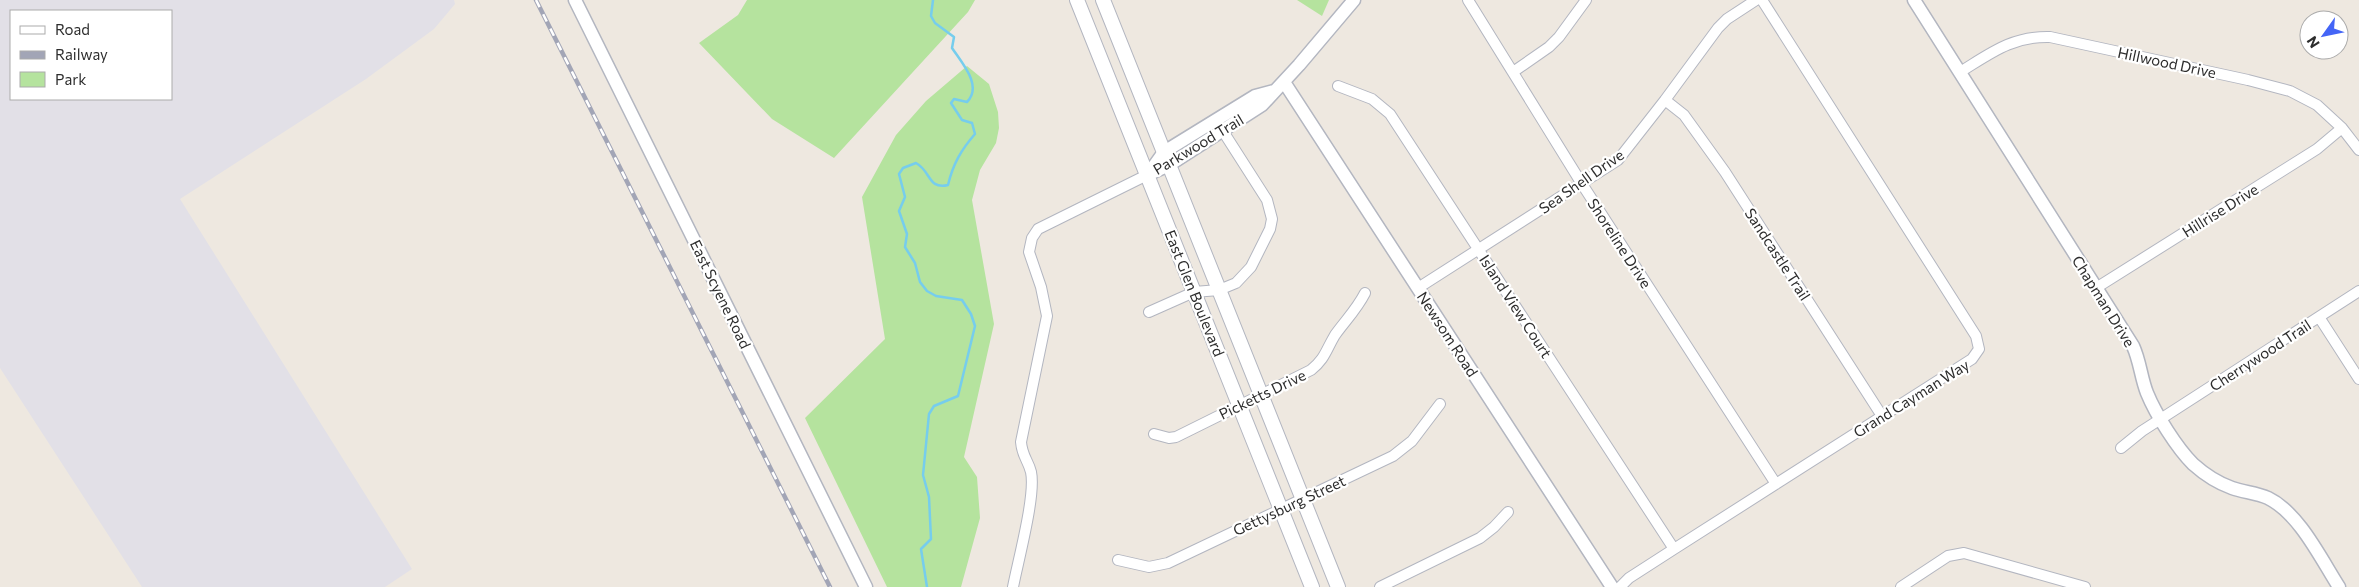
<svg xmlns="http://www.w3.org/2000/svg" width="2359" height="587" font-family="Commissioner,sans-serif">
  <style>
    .industrial { fill: #e2e0e7; fill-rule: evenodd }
    .green { fill: #b5e39e }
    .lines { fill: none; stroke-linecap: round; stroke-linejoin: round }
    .stream { stroke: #76cded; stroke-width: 2.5 }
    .minor-casing { stroke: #b3b6c0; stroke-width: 12 }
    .tertiary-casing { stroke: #b3b6c0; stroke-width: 15 }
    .secondary-casing { stroke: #b3b6c0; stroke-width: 16 }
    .minor { stroke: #fff; stroke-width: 10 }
    .tertiary { stroke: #fff; stroke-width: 12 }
    .secondary { stroke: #fff; stroke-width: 14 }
    .rail-casing { stroke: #a2a5b6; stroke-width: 4.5 }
    .rail { stroke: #fff; stroke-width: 2.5; stroke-dasharray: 8; stroke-linecap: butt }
    .labels { text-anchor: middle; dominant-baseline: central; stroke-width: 4.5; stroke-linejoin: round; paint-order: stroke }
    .street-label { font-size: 15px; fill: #2d2d2d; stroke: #fff }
  </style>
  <rect width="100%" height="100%" fill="#eee8e0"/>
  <path class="industrial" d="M0 0H454L455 4 434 29 366 79 180 199 412 569 385 587H142L0 368ZM11 11H171V99H11Z"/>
  <path class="green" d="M747 0H975L968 12 834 158 772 119 699 43 738 15Z
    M1297 0H1329L1322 16Z
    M967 66 989 84 998 112 999 128 996 143 980 170 972 200 994 324 964 457 977 477 980 518 961 587H887L805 418 885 339 862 197 896 135 926 101Z"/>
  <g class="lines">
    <path class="stream" d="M927 587 921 549 931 539 929 497 923 475 929 414 934 406 958 396 975 326 971 314 962 300 936 296 927 291 920 282 915 263 905 247 907 234 899 211 905 197 899 174 903 168 916 163C931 171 928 190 948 185 953 164 961 150 975 134L972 123 962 120 951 103 954 99 967 102C983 86 962 63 952 48L954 37 935 23 931 16 933 0"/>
    <defs>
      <path id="minor" d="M1468 0 1582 184 1776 484
        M1513 72 1549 47 1559 37 1586 0
        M1960 72C1991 53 2012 36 2050 37L2248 80 2290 91 2317 105 2342 128 2359 150
        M1338 86 1372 99 1390 114 1674 549
        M1665 100 1684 115 1725 172 1882 416
        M1418 288 1618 160 1665 100 1718 28 1727 19 1756 0
        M2096 288 2317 149 2342 128
        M1149 312 1194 292 1219 290 1236 283 1251 267 1270 229 1272 219 1267 200 1219 125
        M2319 317 2359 379
        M1154 434 1169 438 1176 437 1311 370C1325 359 1326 350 1335 335 1345 321 1357 309 1365 293
        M2121 448 2142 431 2359 291
        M1118 560 1149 567 1168 563 1393 456 1412 441 1440 404
        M1013 587C1018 561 1036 495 1031 472 1028 460 1022 456 1021 442L1047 316 1041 287 1029 252 1032 238 1038 229 1147 175
        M1380 587 1480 538 1494 527 1508 512
        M1620 587 1629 578 1674 549 1972 359 1979 349 1976 336 1762 0
        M1901 587 1948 556 1964 553 2085 587"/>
      <path id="tertiary" d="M575 0 866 587
        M1914 0 2133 346C2140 361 2141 378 2147 393 2156 415 2177 448 2193 464 2203 473 2218 483 2232 488 2243 492 2257 493 2268 498 2299 513 2321 559 2339 587
        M1284 82 1612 587
        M1149 173 1164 152 1255 96 1274 91
        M1147 175 1169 165 1262 105 1299 65 1354 0"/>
      <path id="secondary" d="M1077 0 1312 587
        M1103 0 1338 587"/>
    </defs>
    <use href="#minor" class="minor-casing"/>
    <use href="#tertiary" class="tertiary-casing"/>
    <use href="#secondary" class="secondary-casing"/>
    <use href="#minor" class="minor"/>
    <use href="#tertiary" class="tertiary"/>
    <use href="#secondary" class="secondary"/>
    <defs>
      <path id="rail" d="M536 0 830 587"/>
    </defs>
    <use href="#rail" class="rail-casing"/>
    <use href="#rail" class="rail"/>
  </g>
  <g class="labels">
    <g class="street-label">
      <text transform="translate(2167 62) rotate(12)">Hillwood Drive</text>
      <text transform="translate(1198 144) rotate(-31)">Parkwood Trail</text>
      <text transform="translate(1581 181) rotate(-35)">Sea Shell Drive</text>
      <text transform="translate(2220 210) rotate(-32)">Hillrise Drive</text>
      <text transform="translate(1620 243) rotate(57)">Shoreline Drive</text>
      <text transform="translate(1778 254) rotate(57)">Sandcastle Trail</text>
      <text transform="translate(1195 293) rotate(68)">East Glen Boulevard</text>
      <text transform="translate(721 294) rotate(64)">East Scyene Road</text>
      <text transform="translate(2104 301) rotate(58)">Chapman Drive</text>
      <text transform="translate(1516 306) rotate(57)">Island View Court</text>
      <text transform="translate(1448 334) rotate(57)">Newsom Road</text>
      <text transform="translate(2260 355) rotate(-33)">Cherrywood Trail</text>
      <text transform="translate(1262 394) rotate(-26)">Picketts Drive</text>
      <text transform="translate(1911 398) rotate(-32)">Grand Cayman Way</text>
      <text transform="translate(1289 505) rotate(-25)">Gettysburg Street</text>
    </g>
  </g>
  <rect x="10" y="10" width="162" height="90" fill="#ffffff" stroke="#ababab"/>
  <rect x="20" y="26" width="25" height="8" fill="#ffffff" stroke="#ababab"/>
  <text x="55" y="35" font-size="15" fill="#2d2d2d">Road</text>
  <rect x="20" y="51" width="25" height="8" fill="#a2a5b6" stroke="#ababab"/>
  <text x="55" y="60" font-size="15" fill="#2d2d2d">Railway</text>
  <rect x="20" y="72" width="25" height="15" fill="#b5e39e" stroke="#ababab"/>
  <text x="55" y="85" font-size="15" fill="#2d2d2d">Park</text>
  <g transform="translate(2324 35) rotate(237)"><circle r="24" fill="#ffffff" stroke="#ababab"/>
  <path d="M0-4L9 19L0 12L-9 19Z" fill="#4465f6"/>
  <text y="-8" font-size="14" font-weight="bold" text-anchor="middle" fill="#2d2d2d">N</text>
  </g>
</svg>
